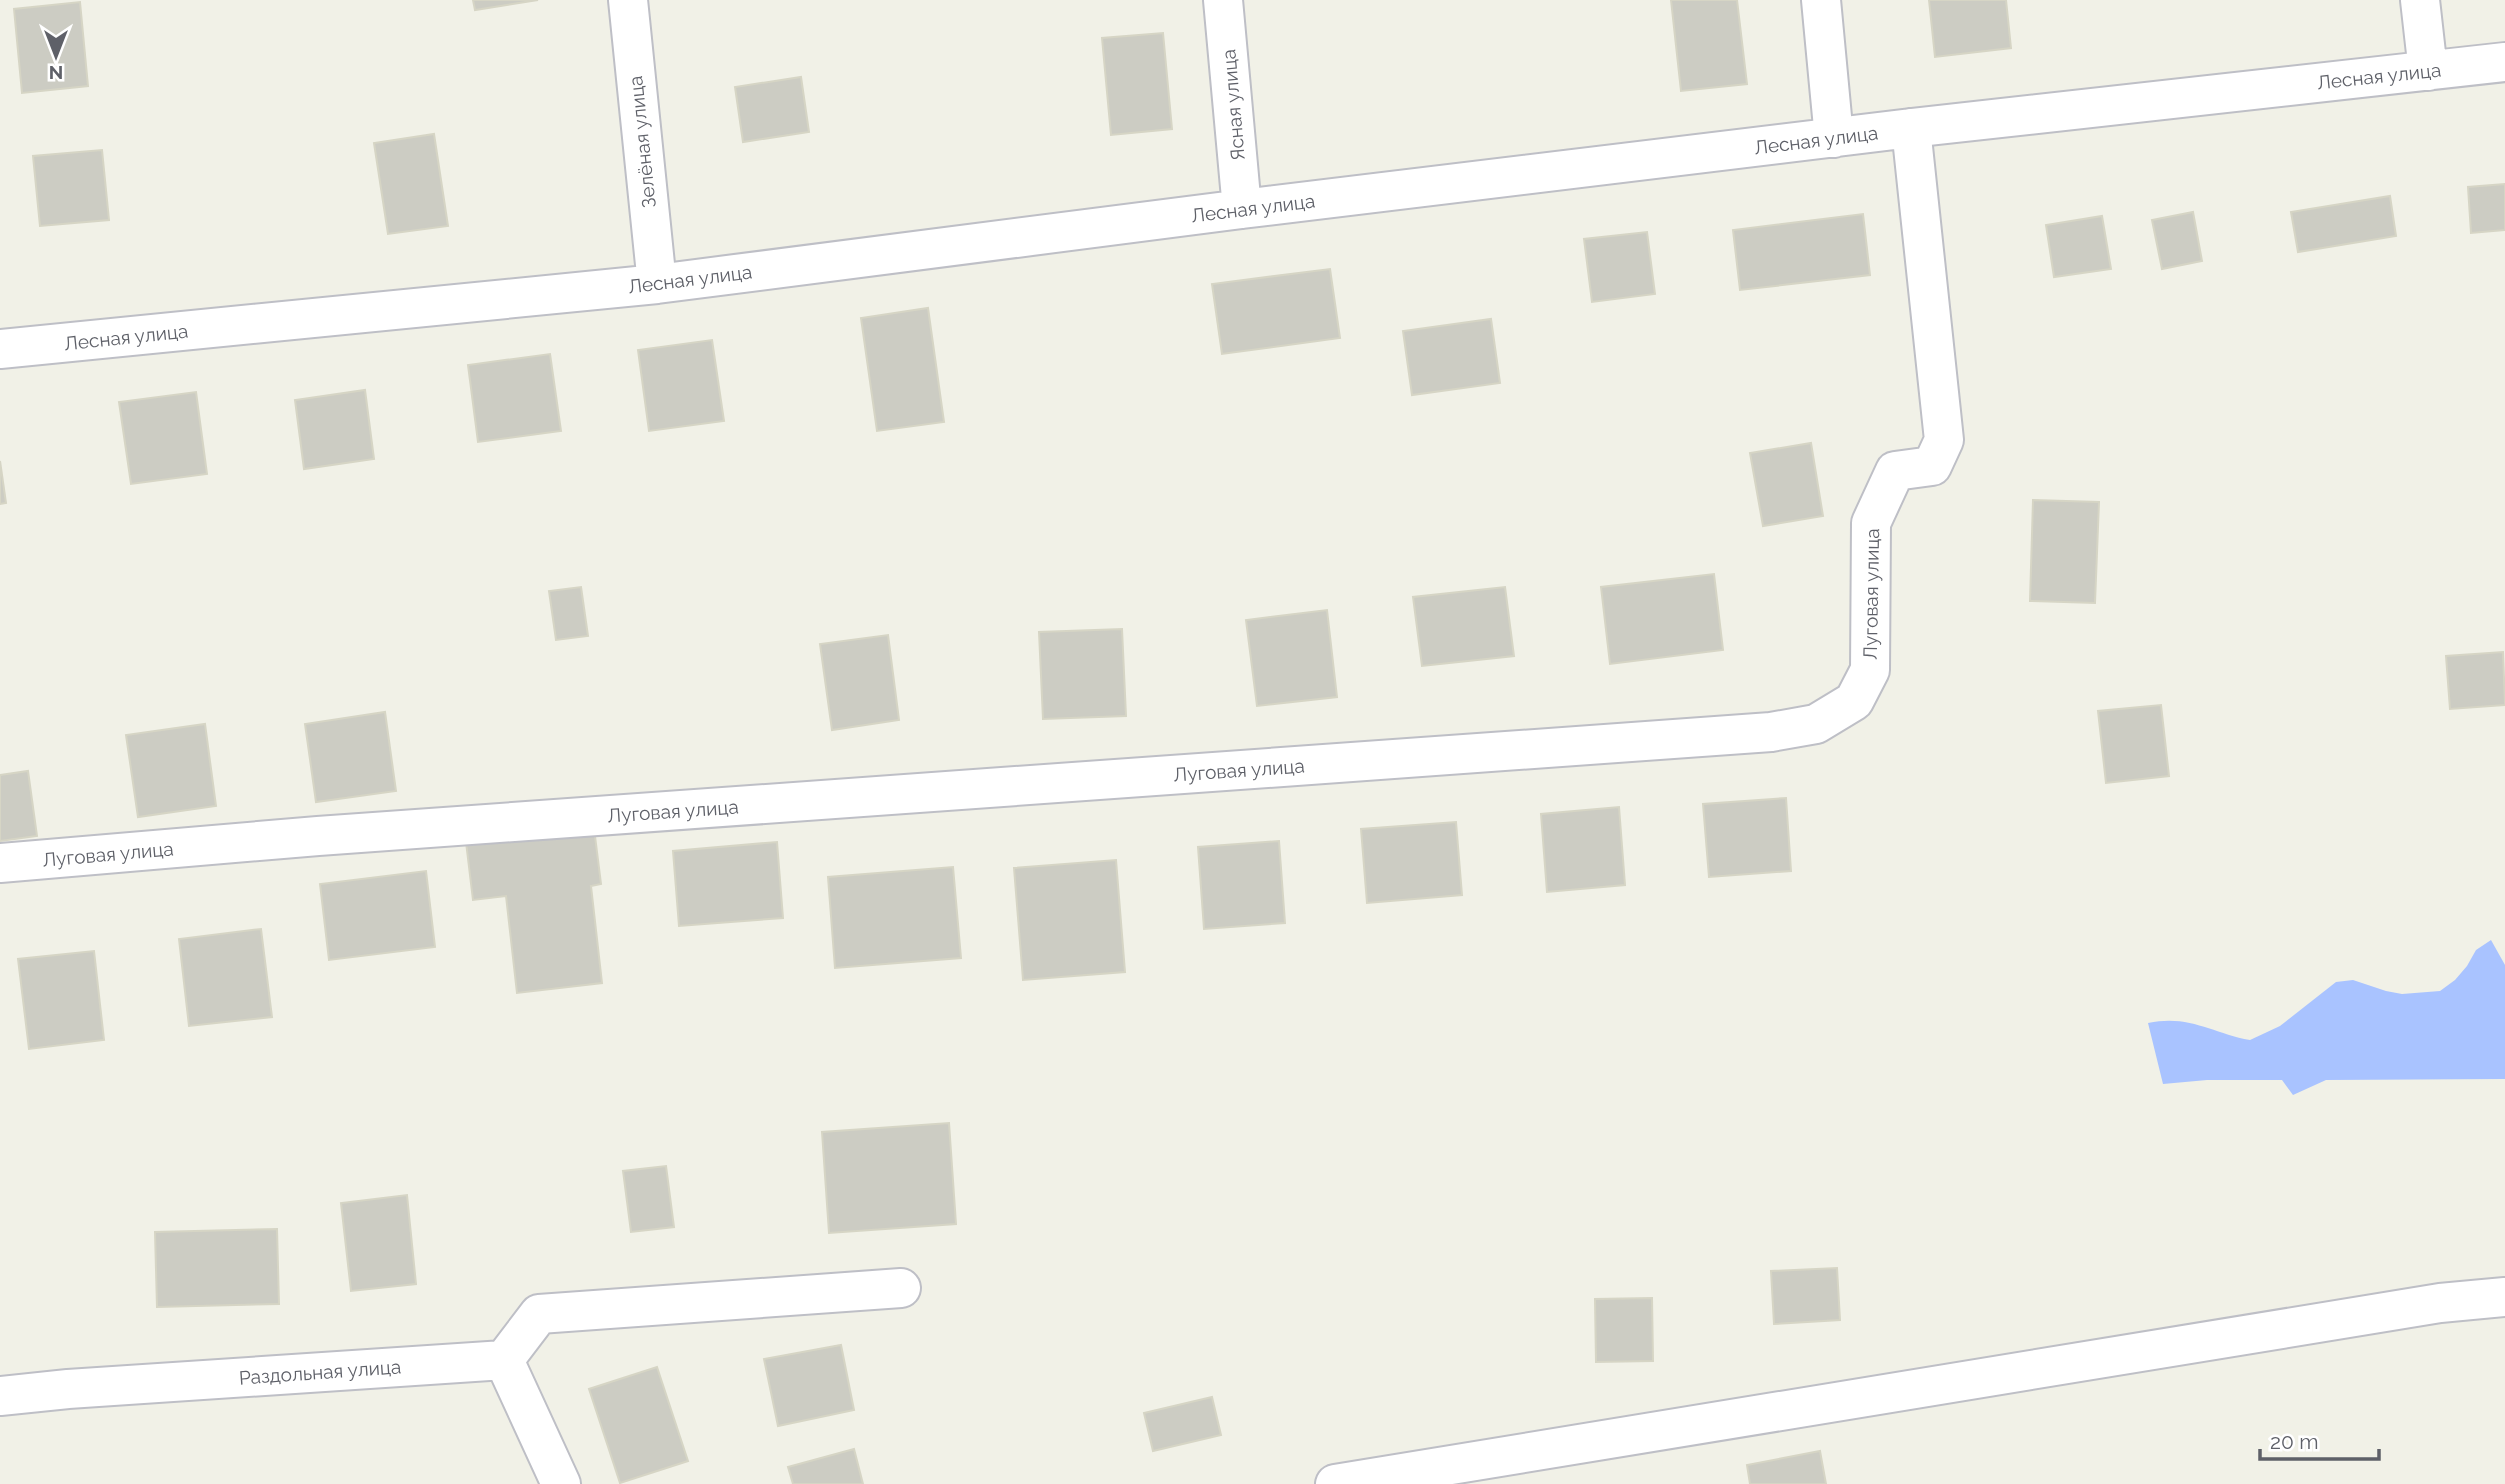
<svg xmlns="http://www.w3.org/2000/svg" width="2505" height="1484" font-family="Raleway,sans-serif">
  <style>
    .water { fill: #a9c3ff }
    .building { fill: #ccccc3; stroke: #d6d5c5; stroke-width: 2 }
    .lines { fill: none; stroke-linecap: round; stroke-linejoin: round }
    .minor-casing { stroke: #bebfc6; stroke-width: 42 }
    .minor { stroke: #fff; stroke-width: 38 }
    .labels { text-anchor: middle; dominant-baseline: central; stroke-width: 5; stroke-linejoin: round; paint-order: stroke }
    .street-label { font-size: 19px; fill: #5e6068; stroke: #fff }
  </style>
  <rect width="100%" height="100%" fill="#f1f1e7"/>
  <path class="water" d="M2491 940 2505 965V1079L2326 1080 2293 1095 2282 1080H2207L2163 1084 2148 1023C2189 1014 2212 1033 2250 1040L2280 1026 2336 982 2353 980 2386 991 2402 994 2440 991 2455 980 2467 966 2476 950Z"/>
  <path class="building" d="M473 0H538L475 10Z
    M1671 0H1737L1747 84 1681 91Z
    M1929 0H2006L2011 48 1935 57Z
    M80 2 88 86 22 93 14 9Z
    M1163 33 1172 129 1111 135 1102 38Z
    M801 77 809 132 743 142 735 87Z
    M434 134 448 226 388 234 374 143Z
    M102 150 109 220 40 226 33 156Z
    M2505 184V230L2471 233 2468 187Z
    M2390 196 2396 236 2298 252 2291 212Z
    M2193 212 2202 261 2162 269 2152 220Z
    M1863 214 1870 275 1740 290 1733 230Z
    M2102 216 2111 269 2054 277 2046 225Z
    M1647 232 1655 294 1592 302 1584 239Z
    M1330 269 1340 338 1222 354 1212 284Z
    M928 308 944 422 877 431 861 318Z
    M1491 319 1500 383 1412 395 1403 331Z
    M712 340 724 421 649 431 638 350Z
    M550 354 561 431 478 442 468 365Z
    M365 390 374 459 304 469 295 400Z
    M196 392 207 474 131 484 119 402Z
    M1811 443 1823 516 1763 526 1750 453Z
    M0 461 6 503 0 504Z
    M2033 500 2099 502 2095 603 2030 601Z
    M1714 574 1723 650 1610 664 1601 587Z
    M581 587 588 636 556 640 549 591Z
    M1505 587 1514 656 1422 666 1413 597Z
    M1327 610 1337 697 1257 706 1246 620Z
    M1122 629 1126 716 1043 719 1039 632Z
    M888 635 899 720 832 730 820 644Z
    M2503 652 2505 705 2450 709 2446 656Z
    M2161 705 2169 776 2106 783 2098 711Z
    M385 712 396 791 316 802 305 724Z
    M205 724 216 806 138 817 126 735Z
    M28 771 37 836 0 841V775Z
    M1786 798 1791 871 1709 877 1703 804Z
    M1619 807 1625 885 1547 892 1541 814Z
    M1456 822 1462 895 1367 903 1361 829Z
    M594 828 601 884 591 886 602 983 517 993 506 896 473 900 466 842Z
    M1279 841 1285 923 1204 929 1198 847Z
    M777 842 783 918 679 926 673 851Z
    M1116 860 1125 972 1023 980 1014 868Z
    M953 867 961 958 835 968 828 877Z
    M426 871 435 947 329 960 320 884Z
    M261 929 272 1017 189 1026 179 939Z
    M94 951 104 1040 29 1049 18 959Z
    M949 1123 956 1224 829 1233 822 1132Z
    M666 1166 674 1227 631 1232 623 1171Z
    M407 1195 416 1284 351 1291 341 1203Z
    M277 1229 279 1304 157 1307 155 1232Z
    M1837 1268 1840 1320 1774 1324 1771 1271Z
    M1652 1298 1653 1361 1596 1362 1595 1299Z
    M841 1345 854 1410 778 1426 764 1359Z
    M657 1367 688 1461 620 1483 589 1389Z
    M1212 1397 1221 1435 1153 1451 1144 1413Z
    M854 1449 863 1484H793L788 1467Z
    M1820 1451 1826 1484H1750L1747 1465Z"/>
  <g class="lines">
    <defs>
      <path id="minor" d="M628 0 657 284
        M1223 0 1242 209
        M1821 0 1834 138
        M2420 0 2428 71
        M0 349 657 284 1242 209 1911 128 2505 62
        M0 863 318 836 1771 732 1816 724 1854 701 1870 670 1871 523 1895 471 1932 466 1944 440 1911 128
        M504 1360 539 1314 901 1288
        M0 1396 68 1389 504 1360 561 1484
        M1335 1484 2440 1303 2505 1297"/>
    </defs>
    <use href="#minor" class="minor-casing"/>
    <use href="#minor" class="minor"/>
  </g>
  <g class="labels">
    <g class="street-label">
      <text transform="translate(2379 76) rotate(-6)">Лесная улица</text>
      <text transform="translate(1233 105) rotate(-95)">Ясная улица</text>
      <text transform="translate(1816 140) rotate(-7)">Лесная улица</text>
      <text transform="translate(642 142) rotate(-96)">Зелёная улица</text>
      <text transform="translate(1253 208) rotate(-7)">Лесная улица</text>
      <text transform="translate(690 279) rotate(-7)">Лесная улица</text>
      <text transform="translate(126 337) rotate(-6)">Лесная улица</text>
      <text transform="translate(1871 594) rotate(-89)">Луговая улица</text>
      <text transform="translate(1239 770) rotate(-4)">Луговая улица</text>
      <text transform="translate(673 811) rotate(-4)">Луговая улица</text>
      <text transform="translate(108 854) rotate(-5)">Луговая улица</text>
      <text transform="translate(320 1372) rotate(-4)">Раздольная улица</text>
    </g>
  </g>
  <g transform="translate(56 56) rotate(180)" stroke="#ffffff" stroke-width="5" paint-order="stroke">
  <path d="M0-5L12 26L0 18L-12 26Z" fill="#5e6068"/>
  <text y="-10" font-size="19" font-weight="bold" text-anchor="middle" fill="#5e6068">N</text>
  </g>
  <path d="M2260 1449v10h119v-10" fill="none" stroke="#5e6068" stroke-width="3.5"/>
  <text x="2270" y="1449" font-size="21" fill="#5e6068" stroke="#ffffff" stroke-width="5" paint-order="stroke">20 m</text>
</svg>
